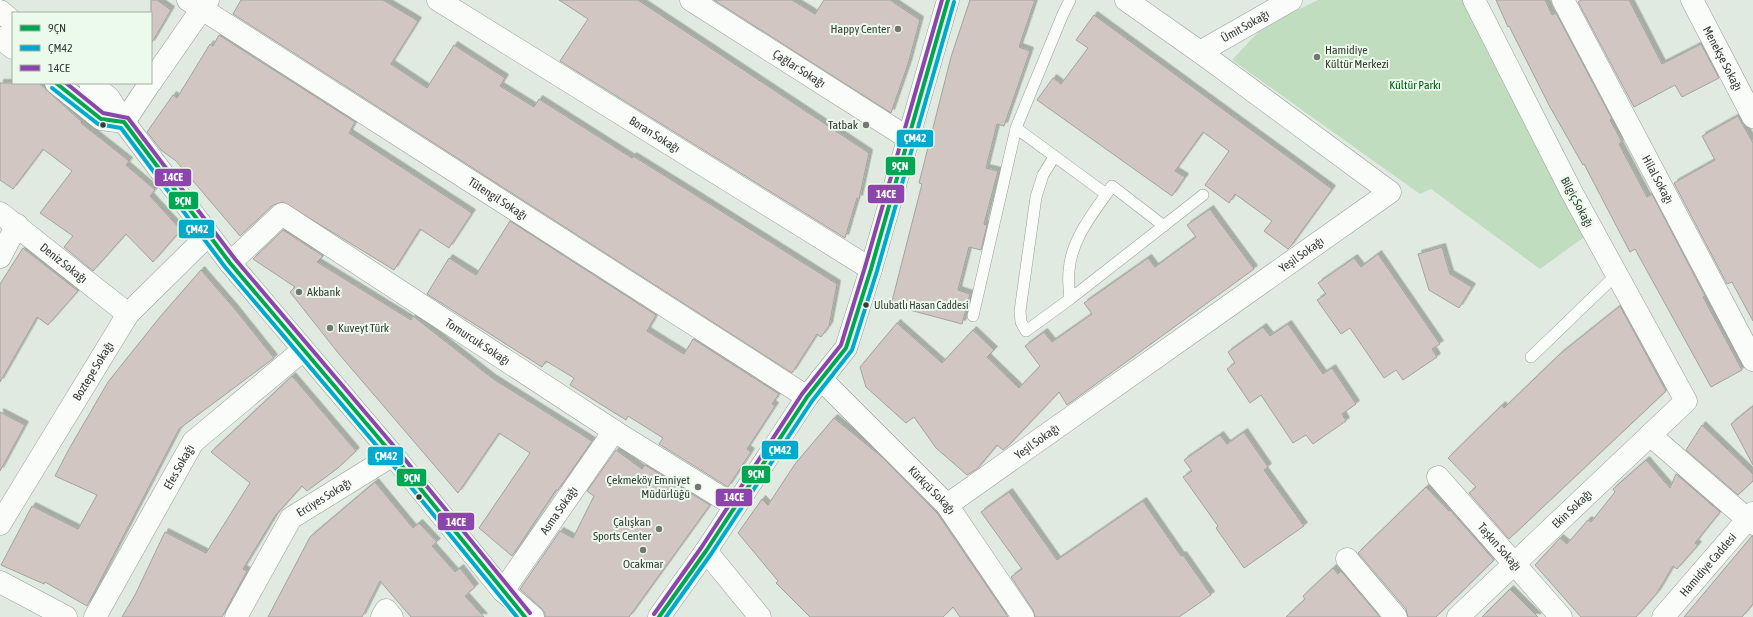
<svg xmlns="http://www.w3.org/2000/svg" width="1753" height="617" font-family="'Asap Condensed',sans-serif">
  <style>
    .green { fill: #c0debf }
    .building { fill: #d2c6c2; stroke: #a2a39f; filter: url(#shadow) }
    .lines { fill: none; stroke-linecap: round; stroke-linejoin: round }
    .service-casing { stroke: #969d96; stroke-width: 12 }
    .minor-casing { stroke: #969d96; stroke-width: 23 }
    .tertiary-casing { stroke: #969d96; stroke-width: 23 }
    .secondary-casing { stroke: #969d96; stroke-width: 23 }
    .service { stroke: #fafcfa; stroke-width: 11 }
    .minor { stroke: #fafcfa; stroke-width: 22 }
    .tertiary { stroke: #fafcfa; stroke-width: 22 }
    .secondary { stroke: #fafcfa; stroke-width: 22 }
    .bus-1-casing { stroke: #ebfaea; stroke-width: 7 }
    .bus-2-casing { stroke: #ebfaea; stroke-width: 7 }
    .bus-3-casing { stroke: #ebfaea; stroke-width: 7 }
    .bus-1 { stroke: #00a651; stroke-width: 4 }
    .bus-2 { stroke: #00a9ce; stroke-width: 4 }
    .bus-3 { stroke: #8e44ad; stroke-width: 4 }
    .poi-dot { fill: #727972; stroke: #ebfaea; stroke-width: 1.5 }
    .bus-dot { fill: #363c36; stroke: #ebfaea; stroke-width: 1.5 }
    .labels { text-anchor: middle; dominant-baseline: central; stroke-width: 4; stroke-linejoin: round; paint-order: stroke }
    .bus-label { font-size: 11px; fill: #363c36; stroke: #ebfaea; text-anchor: start }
    .street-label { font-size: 12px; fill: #363c36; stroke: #ebfaea }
    .poi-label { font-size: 12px; fill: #363c36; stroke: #ebfaea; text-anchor: end }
    .park-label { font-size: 12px; fill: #015c11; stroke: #ebfaea }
    .line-badge { stroke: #ebfaea; stroke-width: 1.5 }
    .badge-label { font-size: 11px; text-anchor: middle; font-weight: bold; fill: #fff }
  </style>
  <defs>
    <filter id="shadow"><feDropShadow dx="3.5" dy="-3.5" stdDeviation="0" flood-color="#0004"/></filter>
  </defs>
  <rect width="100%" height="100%" fill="#e0eae0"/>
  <path class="green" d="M1318 0H1468L1590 233 1540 269 1431 189 1420 194 1232 60 1263 27Z"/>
  <path class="building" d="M151 0H157L171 10 151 44Z
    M241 0H383L418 21 391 64 427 88 454 45 505 78 500 86 534 107 539 99 632 158 633 156 683 187 837 284 829 326 821 337 817 334 792 373 233 14Z
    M559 0H638L869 153 859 199 857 198 845 238 560 61 588 19Z
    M714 0H792L815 14 824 0H890L920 20 908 64 891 113Z
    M970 0H1035L1019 47 1030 51 1004 126 997 124 986 168 998 171 984 224 987 225 981 250 969 247 958 290 970 294 962 324 891 305 922 184 919 183 951 57Z
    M1496 0H1545L1552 15 1556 13 1612 119 1610 120 1622 142 1619 144 1647 197 1652 194 1705 296 1703 297 1742 370 1711 387 1635 249 1630 252 1584 164 1583 165 1550 107 1509 26 1508 27Z
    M1581 0H1629L1662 64 1701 44 1719 78 1682 97 1675 85 1634 107 1578 2Z
    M1094 15 1332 189 1290 247 1288 249 1264 231 1272 221 1235 194 1229 203 1205 185 1229 151 1203 132 1175 171 1185 177 1172 196 1037 100 1053 78 1061 84 1088 48 1076 40Z
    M219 35 355 122 349 133 472 213 449 248 420 229 394 270 283 202 273 205 240 236 176 161 161 150 147 132 173 95 177 98 210 44 213 46Z
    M0 83H39L82 122 81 123 129 161 126 165 155 190 150 196 181 230 153 262 126 234 93 271 64 247 73 236 40 213 72 171 43 149 13 189 0 180Z
    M1738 116 1753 143V321L1732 282 1727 284 1674 183 1715 160 1702 136Z
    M1210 209 1254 269 1067 405 1059 392 1008 446 1003 450 997 445 977 469 967 475 936 448 914 417 906 423 866 387 860 367 897 323 942 363 973 330 994 350 987 357 1019 388 1040 366 1025 346 1044 332 1052 342 1092 314 1084 303 1148 258 1155 267 1196 237 1187 225Z
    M510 221 656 315 647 331 684 354 693 339 779 394 772 404 775 406 747 449 751 452 728 487 659 444 663 438 628 416 626 420 570 385 574 378 546 361 542 367 427 294 449 258 476 275Z
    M283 230 323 256 317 262 411 320 413 316 492 378 592 441 558 490H556L512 556 479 528 530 453 499 433 458 493 339 354 290 292 295 287 253 259Z
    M1442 247 1450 274 1472 287 1459 308 1429 290 1418 254Z
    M23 248 78 291 48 325 37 317 0 382V284Z
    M1378 254 1440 344 1432 349 1437 357 1403 380 1396 370 1384 378 1350 328 1341 334 1317 300 1326 294 1318 283 1354 258 1361 267Z
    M201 270 234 308 274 358 179 429 87 606 45 582 44 584 1 565 32 506 78 529 97 495 55 476 69 449 108 382 160 317Z
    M1620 306 1666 391 1509 539 1469 493 1476 487 1448 458 1502 405 1504 408 1560 354Z
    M1288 324 1323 374 1332 368 1356 404 1342 414 1346 421 1313 444 1306 435 1293 443 1261 395 1250 403 1227 369 1235 363 1228 352 1263 327 1270 336Z
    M292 376 356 451 338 468 307 491 302 486 275 516 243 569 247 571 222 617H122L135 595 165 532 206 553 250 483 211 452Z
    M1753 406V465L1731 424Z
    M0 412 25 425 0 471Z
    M834 418 882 457 937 513 1008 617H960L953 607 943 617H810L776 583 778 581 738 533 762 499 768 505 795 464Z
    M1702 425 1753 474V481L1738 495 1686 450Z
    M1244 432 1268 467 1264 470 1304 526 1244 568 1216 528 1218 526 1183 477 1192 471 1184 460 1220 435 1227 444Z
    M616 450 642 469 645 465 710 505 629 617H545V613L541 608 520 589 560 531 573 538 594 496 587 491Z
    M1646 460 1670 488 1676 474 1720 512 1695 543 1698 545 1677 569 1673 566 1657 593 1636 617H1581L1535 565 1560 538 1567 544 1588 520 1591 522 1615 492 1613 489Z
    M375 482 413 528 419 523 437 542 432 546 455 572 460 568 475 587 465 596 484 617H411L380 581 362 617H268L310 537Z
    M1426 487 1449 511 1450 510 1494 560 1436 617H1408L1406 609 1358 553Z
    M1009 492 1057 560 1143 501 1181 556 1183 555 1211 595 1179 617H1035L1033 610 1011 577 1022 569 981 512Z
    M1752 536H1753V604L1742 617H1684Z
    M1333 568 1338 574 1341 571 1380 617H1286L1305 599 1303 596Z
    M1510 589 1538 617H1482Z"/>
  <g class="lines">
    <defs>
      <path id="service" d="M1016 128 1106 194
        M1054 157 1043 175 1036 197 1020 311 1021 322 1026 331 1070 299 1203 195
        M1070 299C1069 290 1068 280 1069 271 1071 239 1094 212 1112 186L1164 226
        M973 316 1016 128 1063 14 1070 0
        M1531 357 1617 274"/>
      <g id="minor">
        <path id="s1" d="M188 0 807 397"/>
        <path id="s2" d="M438 0 871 269"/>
        <path id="s3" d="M691 0 908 138"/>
        <path id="s4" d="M1563 0 1753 360"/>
        <path id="s5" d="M1692 0 1753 117"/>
        <path id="s6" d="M1200 52 1291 0"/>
        <path d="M151 82 208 0"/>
        <path d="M124 122 150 83"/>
        <path id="s7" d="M0 213 128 314"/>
        <path d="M0 257 17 225"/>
        <path id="s8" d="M230 263 282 214 614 431 735 506"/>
        <path id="s9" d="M821 379 947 505 1023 617"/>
        <path d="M1650 435 1753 524"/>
        <path id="s10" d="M1438 477 1561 617"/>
        <path id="s11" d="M947 505 1390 192 1200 52 1126 0"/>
        <path id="s12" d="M0 524 128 314 208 235"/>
        <path d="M706 551 760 617"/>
        <path d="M1347 559 1396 617"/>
        <path id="s13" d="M503 591 614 431"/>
        <path id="s14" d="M95 617 193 442 303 350"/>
        <path id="s15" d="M236 617 291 518 393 455"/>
        <path d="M382 617 386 610 392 617"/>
        <path id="s16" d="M1458 617 1686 401 1571 191 1474 0"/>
        <path id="s17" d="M1663 617 1753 513"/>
      </g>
      <path id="tertiary" d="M0 582 66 617
        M659 617 706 551 807 397 846 348 871 269 948 0"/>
      <path id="secondary" d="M0 11 13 22
        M0 38 13 48
        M56 83 101 119 124 122
        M90 83 109 98 124 122 230 263 393 455 503 591 533 617"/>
    </defs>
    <use href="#service" class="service-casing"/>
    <use href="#minor" class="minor-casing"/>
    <use href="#tertiary" class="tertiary-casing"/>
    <use href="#secondary" class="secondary-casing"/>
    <use href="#service" class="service"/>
    <use href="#minor" class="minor"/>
    <use href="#tertiary" class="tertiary"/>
    <use href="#secondary" class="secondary"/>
    <defs>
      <path id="bus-1" d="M56 83 101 119 124 122 230 263 393 455 525 617
        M659 617 706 551 807 397 846 348 871 269 948 0"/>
      <path id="bus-2" d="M52 88 98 124 121 128 225 267 388 459 517 617
        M666 617 711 554 812 401 852 350 877 271 954 2"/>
      <path id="bus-3" d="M66 83 103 113 128 118 235 259 398 451 530 613
        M654 614 701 548 802 394 841 345 865 267 942 0"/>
    </defs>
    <use href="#bus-1" class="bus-1-casing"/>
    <use href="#bus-2" class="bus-2-casing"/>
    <use href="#bus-3" class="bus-3-casing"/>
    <use href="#bus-1" class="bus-1"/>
    <use href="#bus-2" class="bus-2"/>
    <use href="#bus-3" class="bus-3"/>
  </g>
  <g class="poi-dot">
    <circle cx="898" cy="29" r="4"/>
    <circle cx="1317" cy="57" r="4"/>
    <circle cx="866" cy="125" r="4"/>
    <circle cx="299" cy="292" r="4"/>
    <circle cx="330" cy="328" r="4"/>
    <circle cx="698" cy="487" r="4"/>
    <circle cx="659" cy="529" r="4"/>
    <circle cx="643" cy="550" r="4"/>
  </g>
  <g class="bus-dot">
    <circle cx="103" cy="125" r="3.5"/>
    <circle cx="866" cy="305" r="3.5"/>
    <circle cx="419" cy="497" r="3.5"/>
  </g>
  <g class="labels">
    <g class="bus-label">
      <text x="874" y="305">Ulubatlı Hasan Caddesi</text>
    </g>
    <g class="street-label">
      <text stroke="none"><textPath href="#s6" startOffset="52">Ümit Sokağı</textPath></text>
      <text stroke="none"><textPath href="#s5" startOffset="66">Menekşe Sokağı</textPath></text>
      <text stroke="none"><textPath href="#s3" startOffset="128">Çağlar Sokağı</textPath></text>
      <text stroke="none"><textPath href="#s2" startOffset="255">Boran Sokağı</textPath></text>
      <text stroke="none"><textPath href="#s4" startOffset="203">Hilal Sokağı</textPath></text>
      <text stroke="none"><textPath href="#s1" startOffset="368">Tütengil Sokağı</textPath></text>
      <text transform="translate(1577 202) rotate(62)">Bilgiç Sokağı</text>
      <text stroke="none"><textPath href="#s11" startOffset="434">Yeşil Sokağı</textPath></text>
      <text stroke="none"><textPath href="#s7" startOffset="81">Deniz Sokağı</textPath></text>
      <text stroke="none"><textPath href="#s8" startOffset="305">Tomurcuk Sokağı</textPath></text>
      <text stroke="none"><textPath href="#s12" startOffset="179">Boztepe Sokağı</textPath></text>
      <text stroke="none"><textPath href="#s11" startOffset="110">Yeşil Sokağı</textPath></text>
      <text stroke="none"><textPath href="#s14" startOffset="172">Efes Sokağı</textPath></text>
      <text stroke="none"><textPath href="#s9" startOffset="157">Kürkçü Sokağı</textPath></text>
      <text stroke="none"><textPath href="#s15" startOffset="152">Erciyes Sokağı</textPath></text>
      <text stroke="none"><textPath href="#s16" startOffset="157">Ekin Sokağı</textPath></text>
      <text stroke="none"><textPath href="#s13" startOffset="98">Asma Sokağı</textPath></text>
      <text stroke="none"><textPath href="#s10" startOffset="93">Taşkın Sokağı</textPath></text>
      <text stroke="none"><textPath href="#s17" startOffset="69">Hamidiye Caddesi</textPath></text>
    </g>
    <g class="poi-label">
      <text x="890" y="29">Happy Center</text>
      <text x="1325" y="50" text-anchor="start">Hamidiye<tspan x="1325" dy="14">Kültür Merkezi</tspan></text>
      <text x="858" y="125">Tatbak</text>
      <text x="307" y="292" text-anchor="start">Akbank</text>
      <text x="338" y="328" text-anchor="start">Kuveyt Türk</text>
      <text x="690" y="480">Çekmeköy Emniyet<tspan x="690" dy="14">Müdürlüğü</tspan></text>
      <text x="651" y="522">Çalışkan<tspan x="651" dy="14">Sports Center</tspan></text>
      <text x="643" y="564" text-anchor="middle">Ocakmar</text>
    </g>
    <g class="park-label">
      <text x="1415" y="85">Kültür Parkı</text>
    </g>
  </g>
  <g class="line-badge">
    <rect x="896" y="129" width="38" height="19" rx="4" fill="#00a9ce"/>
    <rect x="885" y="156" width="31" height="20" rx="4" fill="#00a651"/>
    <rect x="154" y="168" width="38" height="19" rx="4" fill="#8e44ad"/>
    <rect x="867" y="184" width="38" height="20" rx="4" fill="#8e44ad"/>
    <rect x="168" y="191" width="31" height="19" rx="4" fill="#00a651"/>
    <rect x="178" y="219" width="37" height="20" rx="4" fill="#00a9ce"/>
    <rect x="761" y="440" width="38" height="20" rx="4" fill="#00a9ce"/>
    <rect x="367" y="446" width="37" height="20" rx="4" fill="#00a9ce"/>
    <rect x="741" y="465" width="30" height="19" rx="4" fill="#00a651"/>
    <rect x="396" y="468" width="31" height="19" rx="4" fill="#00a651"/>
    <rect x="715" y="488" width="38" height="19" rx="4" fill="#8e44ad"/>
    <rect x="437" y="512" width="38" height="19" rx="4" fill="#8e44ad"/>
  </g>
  <g class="badge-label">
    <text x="915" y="142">ÇM42</text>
    <text x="900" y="170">9ÇN</text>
    <text x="173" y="181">14CE</text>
    <text x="886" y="198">14CE</text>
    <text x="183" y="205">9ÇN</text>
    <text x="197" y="233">ÇM42</text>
    <text x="780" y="454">ÇM42</text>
    <text x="386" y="460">ÇM42</text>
    <text x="756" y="478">9ÇN</text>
    <text x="412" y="482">9ÇN</text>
    <text x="734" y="501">14CE</text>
    <text x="456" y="526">14CE</text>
  </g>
  <rect x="12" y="12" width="140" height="72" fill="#ebfaea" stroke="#a3aea2"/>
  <rect x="20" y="25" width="20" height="6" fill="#00a651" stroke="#a3aea2"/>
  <text x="48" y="32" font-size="12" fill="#363c36">9ÇN</text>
  <rect x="20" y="45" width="20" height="6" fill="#00a9ce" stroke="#a3aea2"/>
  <text x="48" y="52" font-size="12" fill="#363c36">ÇM42</text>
  <rect x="20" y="65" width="20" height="6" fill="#8e44ad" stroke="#a3aea2"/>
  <text x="48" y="72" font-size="12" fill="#363c36">14CE</text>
</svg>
